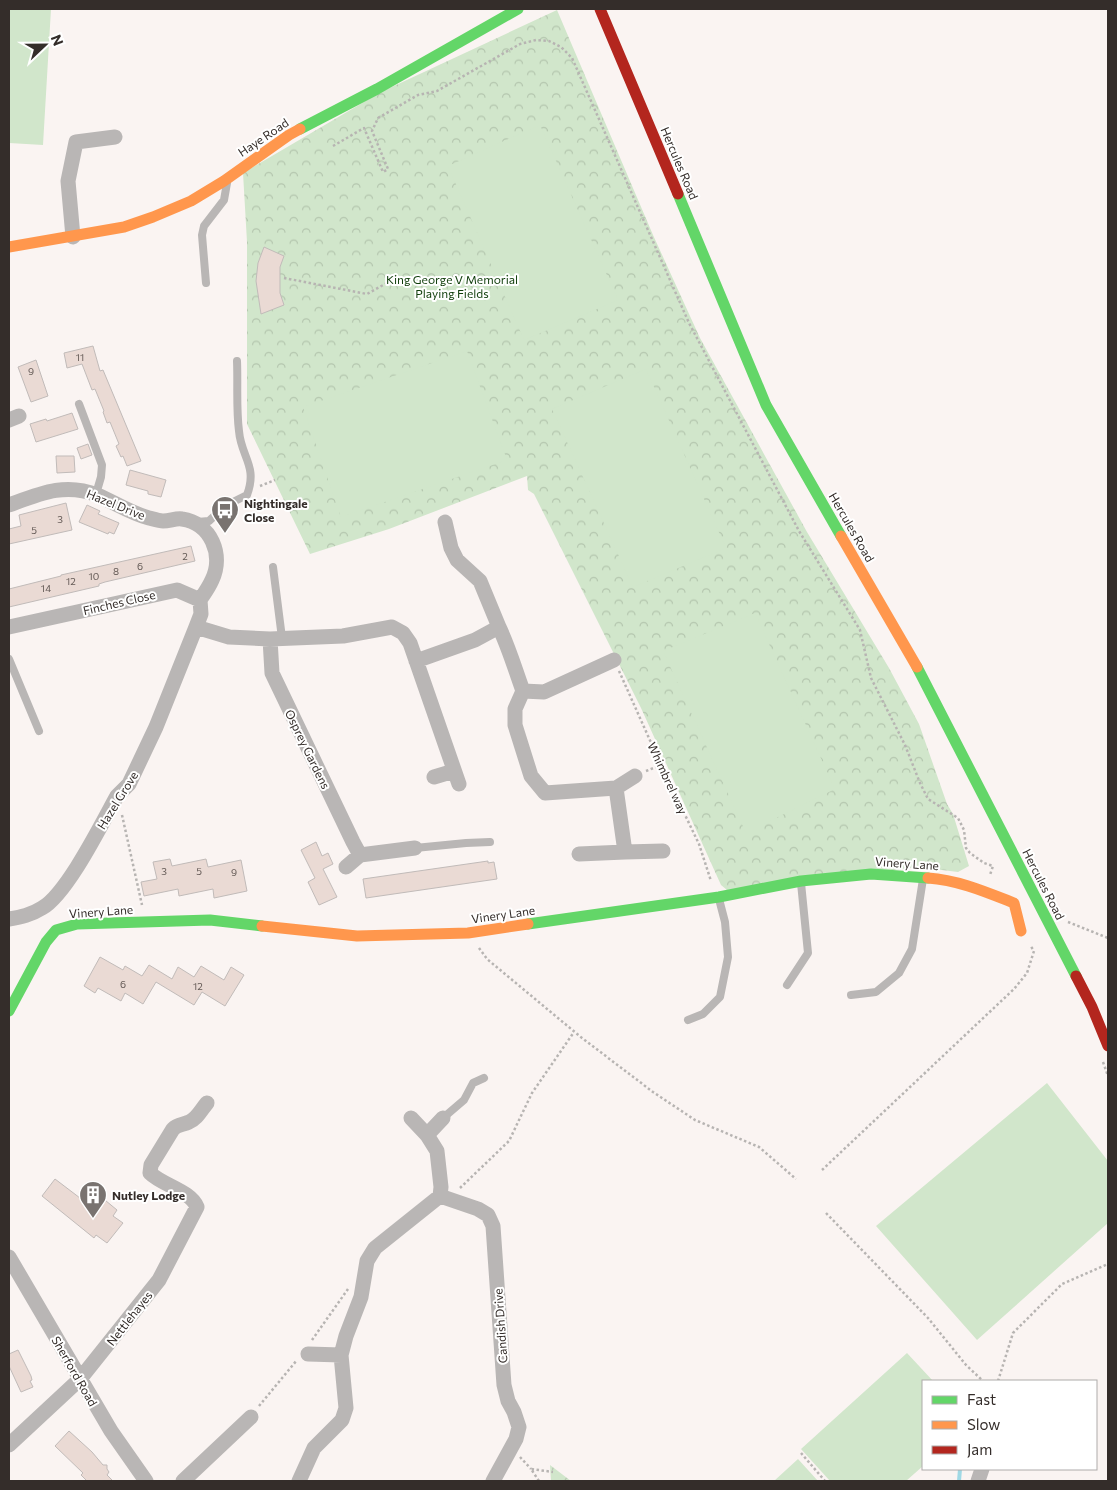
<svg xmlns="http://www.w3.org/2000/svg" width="1117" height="1490" font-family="Commissioner,sans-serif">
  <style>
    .park { fill: url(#park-crowns) }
    .pitch { fill: #d1e6cb }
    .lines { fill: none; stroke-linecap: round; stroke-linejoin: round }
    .stream { stroke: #a0d9e5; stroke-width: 4 }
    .building { fill: #eadad4; stroke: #c1bbb9 }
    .path { stroke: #b7b4b2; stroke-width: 2.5; stroke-dasharray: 2.5 2.5; stroke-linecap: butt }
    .lane { stroke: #b9b6b5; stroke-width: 8 }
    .street { stroke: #b9b6b5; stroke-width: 15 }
    .fast { stroke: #63d668; stroke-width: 11 }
    .slow { stroke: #ff974d; stroke-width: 11 }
    .jam { stroke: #b3261e; stroke-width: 11 }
    .labels { text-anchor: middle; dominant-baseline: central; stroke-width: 4; stroke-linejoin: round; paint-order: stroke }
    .number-label { font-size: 10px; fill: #625854 }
    .street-label { font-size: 12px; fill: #342d2a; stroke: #fff }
    .park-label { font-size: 12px; fill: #0e3c09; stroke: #fff }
    .poi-label { font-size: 12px; font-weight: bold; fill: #342d2a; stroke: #fff; text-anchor: start }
  </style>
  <defs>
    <pattern id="park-crowns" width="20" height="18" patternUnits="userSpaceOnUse" patternTransform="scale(1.25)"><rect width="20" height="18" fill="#d1e6cb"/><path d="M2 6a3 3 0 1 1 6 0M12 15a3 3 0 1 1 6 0" fill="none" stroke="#b4c6ae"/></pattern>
  </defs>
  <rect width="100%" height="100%" fill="#faf4f2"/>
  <path class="park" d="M557 10 653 235 700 338 807 532 889 668 919 724 947 804 953 814 969 866 958 872 918 867 727 890 721 885 641 708 534 494 528 490 527 476 389 529 310 554 247 424V242L243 173 381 92Z
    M550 1465 571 1481H551Z"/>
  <path class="pitch" d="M9 9H51L43 145 9 143Z
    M540 125 618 300 524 340 448 166Z
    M467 351 507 460 341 517 303 407Z
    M646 369 726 548 633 587 552 409Z
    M755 613 835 789 746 833 663 651Z
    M1047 1083 1108 1161V1223L977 1340 876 1226Z
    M907 1353 933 1381H923V1466L906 1481H830L801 1449Z
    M798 1459 818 1481H774Z"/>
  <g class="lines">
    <path class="stream" d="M959 1481 960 1469"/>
  </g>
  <path class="building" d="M264 247 284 256 280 267V293L284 305 261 314 256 281 258 263Z
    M93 346 100 371 103 370 141 461 127 466 123 456 121 457 116 446 119 444 110 422 107 423 103 412 104 411 95 389 92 390 82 364 67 368 64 353Z
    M36 360 48 396 31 402 18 367Z
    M72 413 78 429 36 442 30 424 46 419 47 421Z
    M88 444 92 455 81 459 77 448Z
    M56 456H74L75 472 57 473Z
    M130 470 166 480 161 497 148 494V491L126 485Z
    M66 503 72 530 9 544V529L21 526 19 515Z
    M87 505 100 511 98 514 119 523 114 534 109 532 108 534 79 522Z
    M191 546 195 561 105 582 99 584V586L9 607V589L61 576V575Z
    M316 842 322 856 328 853 333 864 323 869 337 897 319 905 308 882 315 878 301 850Z
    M170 859 172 866 206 859 208 867 241 860 247 891 214 898 213 889 179 896 178 889 144 896 141 882 157 879 153 862Z
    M488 861V863L494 862 497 879 366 898 363 879Z
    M100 957 123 970 125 966 142 976 149 965 172 979 178 967 194 977 201 966 224 980 231 967 244 975 225 1006 202 992 194 1005 156 982 143 1004 125 993 121 1001 98 988 95 993 84 986Z
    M55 1179 80 1198 82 1195 88 1199 94 1191 117 1210 113 1216 123 1223 107 1243 96 1235 94 1238 42 1196Z
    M18 1350 31 1376 32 1380 30 1381 33 1387 21 1392 9 1366V1354Z
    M69 1431 92 1452 103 1465H107V1469L109 1472 107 1475 113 1481H87L81 1475 83 1473 55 1446Z"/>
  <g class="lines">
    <path class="path" d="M333 146 364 128 383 172 388 169 372 131 378 118 418 95 437 91 520 44 536 40 549 41 561 47 572 58 689 323 799 531 860 630 871 678 905 745 920 783 928 799 958 818 964 830 966 848 970 853 984 863 993 866 990 875
      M284 278 367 294 394 279
      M260 486 275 480
      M619 671 661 765 699 844 711 881
      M646 771 661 765
      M122 815 142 905
      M1068 922 1108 938
      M479 948 487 959 582 1038 653 1092 695 1120 759 1147 796 1179
      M1103 1062 1108 1076
      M822 1170 1014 989 1027 973 1034 951 1030 945
      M460 1188 509 1141 532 1093 574 1032
      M826 1213 928 1318 966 1365 983 1381
      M312 1340 348 1289
      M998 1381 1013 1333 1062 1284 1108 1264
      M259 1406 297 1360
      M801 1453 825 1481
      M520 1457 531 1469
      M539 1481 531 1469 553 1472"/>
    <path class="lane" d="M206 283 202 235 204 226 224 200 227 183
      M79 404 102 465 101 477 96 494
      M197 522 209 521 225 506 247 495C258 466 241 457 239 431 236 408 238 384 237 361
      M273 567 282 638
      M9 659 39 731
      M415 848 466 843 490 842
      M787 985 808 953 801 883
      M851 995 876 992 899 973 912 949 923 879
      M688 1020 703 1014 720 997 728 957 725 922 719 899
      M443 1118 464 1100 473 1083 484 1078"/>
    <path class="street" d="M73 237 68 181 76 142 115 137
      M9 420 19 416
      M9 505C39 494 65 482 97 495 114 502 130 513 149 518 153 519 159 521 163 521 170 521 176 518 182 519 211 523 224 555 212 580 209 587 204 594 200 600
      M445 522 451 548 457 560 480 581 499 627
      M9 627 177 590 200 600 201 614 196 627 156 727 129 784 117 796C102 823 67 894 42 908 31 915 21 917 9 919
      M196 627 229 637 270 639 343 636 392 627 403 633 410 643 459 784
      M270 639 272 673 353 842 360 855 415 848
      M416 661 475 640 499 627C509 648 515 669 523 691L515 709V725L531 776 545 793 616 788 635 776
      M523 691 544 692 614 660
      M434 777 454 771
      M625 852 663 851
      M579 854 625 852 616 788
      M346 867 360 855
      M411 1118 427 1135 443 1118
      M427 1135 437 1151 441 1187 440 1196 478 1209 488 1215 493 1226 504 1385 508 1401 514 1412 519 1427 516 1439 493 1481
      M9 1257 111 1431 146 1481
      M308 1354 341 1355
      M9 1445 80 1379 159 1280 197 1207C191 1191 162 1185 150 1173L151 1165 173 1129C178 1124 183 1125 189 1122 197 1119 201 1110 207 1103
      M183 1481 251 1417
      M299 1481 314 1448 342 1420 346 1408 341 1355 346 1336 361 1297 367 1261 375 1248 440 1196
      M978 1481 982 1469"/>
    <path class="fast" d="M300 129 377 89 518 9
      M678 194 766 405 841 536
      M917 667 1076 976
      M528 924 719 897 801 881 871 874 928 878
      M9 1011 46 942 56 930 77 924 210 920 262 926"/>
    <path class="slow" d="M9 247 124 227 153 217 191 201 224 181 289 135 300 129
      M841 536 917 667
      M928 878C958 880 986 892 1014 903L1021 931
      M262 926 357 936 468 933 528 924"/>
    <path class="jam" d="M600 9 678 194
      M1076 976 1092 1007 1108 1046"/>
  </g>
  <defs>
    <symbol id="bus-pin" viewBox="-11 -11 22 30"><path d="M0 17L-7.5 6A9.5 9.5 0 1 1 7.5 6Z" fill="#797370" stroke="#fff"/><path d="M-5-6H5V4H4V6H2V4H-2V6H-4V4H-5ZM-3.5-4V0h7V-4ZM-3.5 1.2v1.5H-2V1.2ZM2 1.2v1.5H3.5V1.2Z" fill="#fff"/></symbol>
    <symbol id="building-pin" viewBox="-11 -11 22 30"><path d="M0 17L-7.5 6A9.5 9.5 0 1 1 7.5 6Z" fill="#797370" stroke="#fff"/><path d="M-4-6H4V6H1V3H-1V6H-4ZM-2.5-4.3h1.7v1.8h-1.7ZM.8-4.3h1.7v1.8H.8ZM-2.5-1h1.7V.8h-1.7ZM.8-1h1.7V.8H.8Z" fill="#fff"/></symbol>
  </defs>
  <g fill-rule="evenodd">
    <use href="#bus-pin" x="209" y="494" width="32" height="43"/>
    <use href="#building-pin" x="77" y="1179" width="32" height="43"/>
  </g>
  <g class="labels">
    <g class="number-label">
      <text x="80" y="357">11</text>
      <text x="31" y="371">9</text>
      <text x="60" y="519">3</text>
      <text x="34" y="530">5</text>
      <text x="185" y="556">2</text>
      <text x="140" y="566">6</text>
      <text x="116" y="571">8</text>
      <text x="94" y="576">10</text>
      <text x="71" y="581">12</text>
      <text x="46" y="588">14</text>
      <text x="164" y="871">3</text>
      <text x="199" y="871">5</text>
      <text x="234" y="872">9</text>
      <text x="123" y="984">6</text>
      <text x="198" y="986">12</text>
    </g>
    <g class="street-label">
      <text transform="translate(263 137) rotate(-34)">Haye Road</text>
      <text transform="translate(680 163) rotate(67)">Hercules Road</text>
      <text transform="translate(116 504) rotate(22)">Hazel Drive</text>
      <text transform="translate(852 527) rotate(60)">Hercules Road</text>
      <text transform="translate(119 602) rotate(-13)">Finches Close</text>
      <text transform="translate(308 749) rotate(64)">Osprey Gardens</text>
      <text transform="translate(668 778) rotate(65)">Whimbrel way</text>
      <text transform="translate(117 800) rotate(-58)">Hazel Grove</text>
      <text transform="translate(907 863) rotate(4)">Vinery Lane</text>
      <text transform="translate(1044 884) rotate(63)">Hercules Road</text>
      <text transform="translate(101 911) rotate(-4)">Vinery Lane</text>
      <text transform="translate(503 914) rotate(-8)">Vinery Lane</text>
      <text transform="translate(129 1318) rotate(-52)">Nettlehayes</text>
      <text transform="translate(500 1326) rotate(-94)">Candish Drive</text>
      <text transform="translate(75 1371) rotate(60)">Sherford Road</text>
    </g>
    <g class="park-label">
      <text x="452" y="279">King George V Memorial<tspan x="452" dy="14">Playing Fields</tspan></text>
    </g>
    <g class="poi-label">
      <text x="244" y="503">Nightingale<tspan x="244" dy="14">Close</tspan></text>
      <text x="112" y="1195">Nutley Lodge</text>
    </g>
  </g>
  <rect width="1117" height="1490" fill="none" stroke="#342d2a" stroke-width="20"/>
  <rect x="922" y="1380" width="175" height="90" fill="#ffffff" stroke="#aeabaa"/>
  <rect x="932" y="1396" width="25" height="8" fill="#63d668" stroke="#aeabaa"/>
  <text x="967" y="1405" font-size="15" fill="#342d2a">Fast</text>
  <rect x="932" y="1421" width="25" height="8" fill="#ff974d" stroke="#aeabaa"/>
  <text x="967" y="1430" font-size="15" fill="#342d2a">Slow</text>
  <rect x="932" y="1446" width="25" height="8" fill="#b3261e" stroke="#aeabaa"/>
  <text x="967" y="1455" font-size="15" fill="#342d2a">Jam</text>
  <g transform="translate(45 45) rotate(68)" stroke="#ffffff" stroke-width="4" paint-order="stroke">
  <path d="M0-4L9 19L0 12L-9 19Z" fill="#342d2a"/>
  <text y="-8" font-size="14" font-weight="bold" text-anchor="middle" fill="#342d2a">N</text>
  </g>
</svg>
